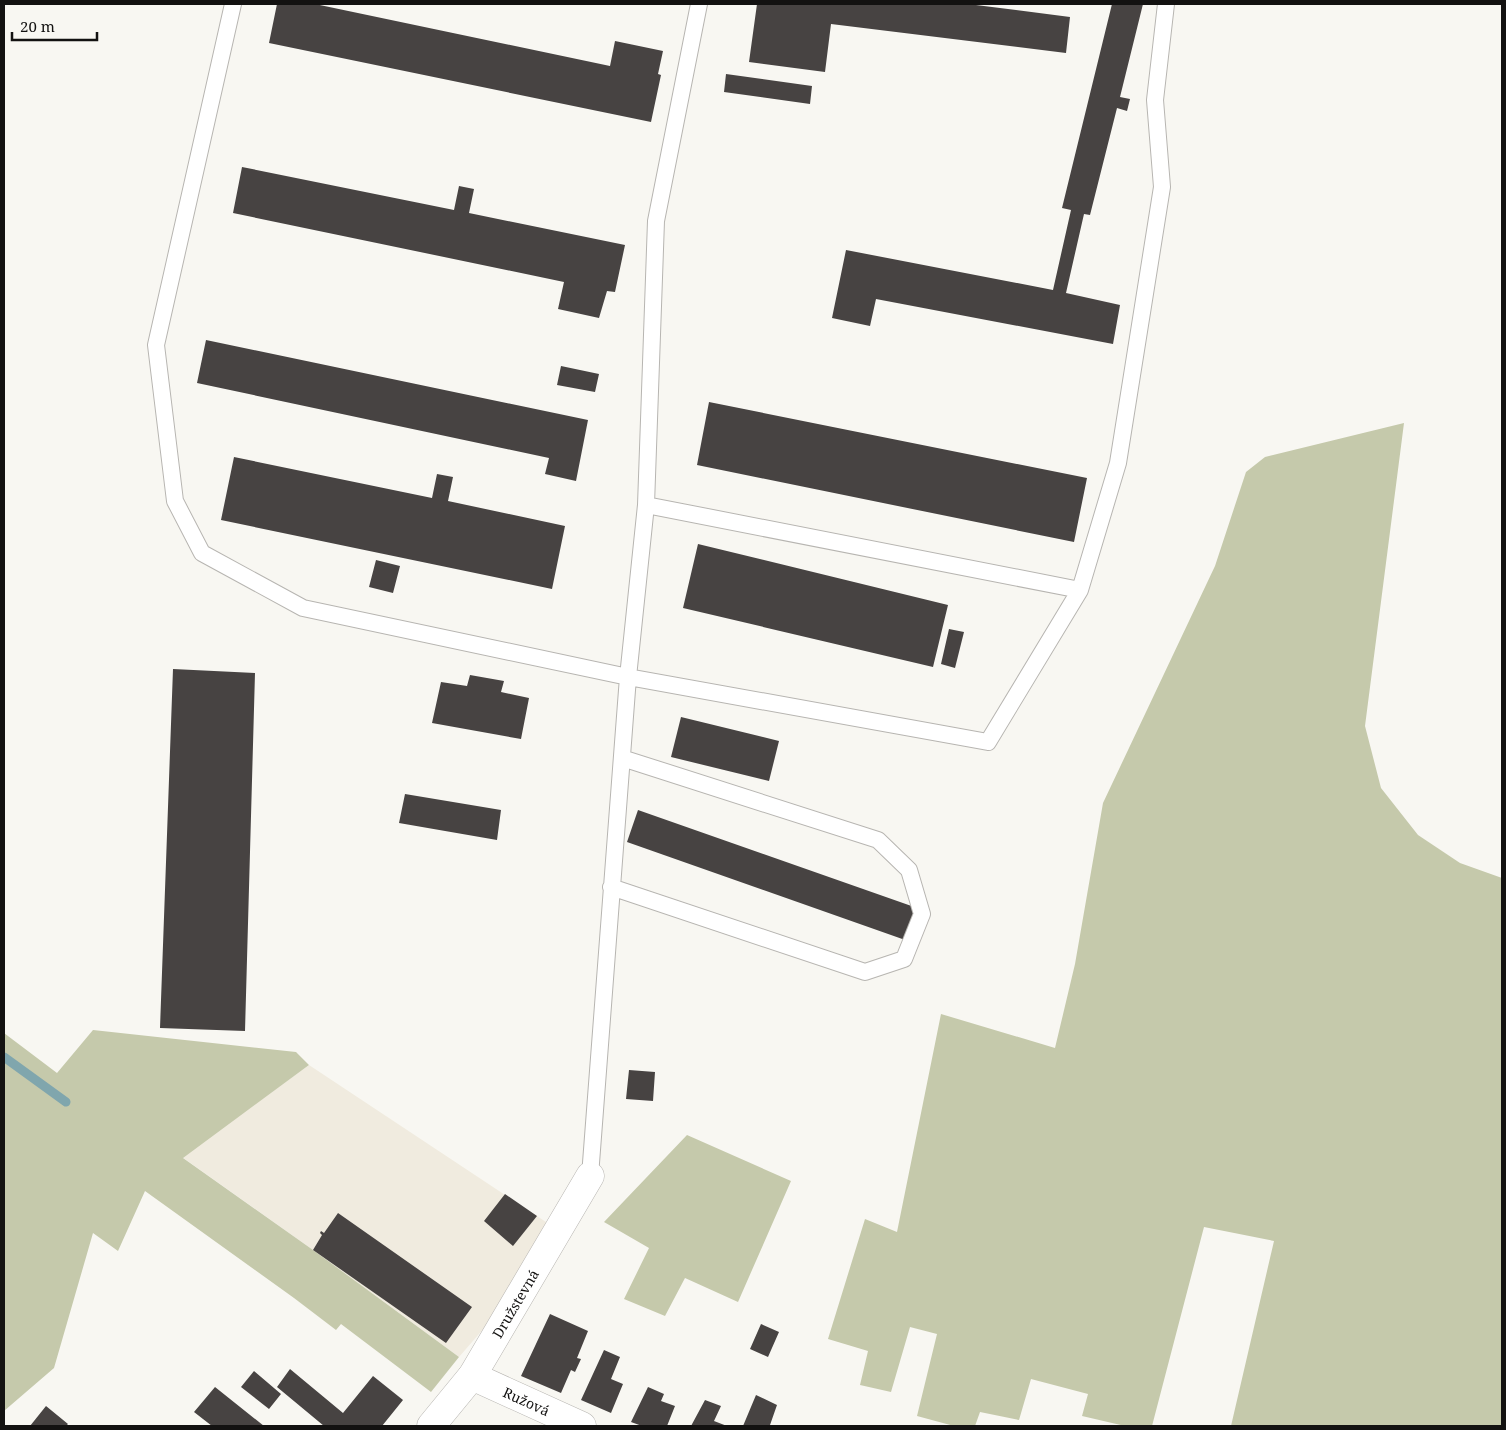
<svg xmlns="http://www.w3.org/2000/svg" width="1506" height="1430" font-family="'Noto Serif',serif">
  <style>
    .built { fill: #f0ebdf }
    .green { fill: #c5c9ab }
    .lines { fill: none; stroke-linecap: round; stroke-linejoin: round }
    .stream { stroke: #80a6ad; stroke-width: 9 }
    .building { fill: #474342 }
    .lane-casing { stroke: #b7b5b1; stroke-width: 18 }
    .street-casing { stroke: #b7b5b1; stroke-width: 29 }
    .lane { stroke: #fff; stroke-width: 16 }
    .street { stroke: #fff; stroke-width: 28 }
    .labels { text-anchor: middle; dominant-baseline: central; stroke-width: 5; stroke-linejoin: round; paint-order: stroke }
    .street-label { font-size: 14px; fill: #131211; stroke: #f8f7f2 }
  </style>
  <rect width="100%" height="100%" fill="#f8f7f2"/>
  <path class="built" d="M309 1065 552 1226 492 1319 459 1357 313 1250 182 1157Z"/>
  <path class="green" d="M1404 423 1365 726 1381 788 1418 835 1460 863 1502 878V1426H1231L1274 1241 1204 1227 1152 1426H1125L1082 1416 1088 1394 1031 1379 1019 1420 980 1412 975 1426H954L917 1416 937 1334 910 1327 891 1392 860 1385 868 1351 828 1339 865 1219 897 1232 941 1014 1055 1048 1075 964 1103 803 1215 566 1246 472 1265 457Z
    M93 1030 296 1052 309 1065 183 1158 313 1250 459 1357 431 1392 341 1324 336 1330 294 1298 145 1191 118 1251 93 1233 54 1368 4 1411V1033L57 1073Z
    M687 1135 791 1181 738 1302 685 1278 665 1316 624 1299 649 1248 604 1222Z"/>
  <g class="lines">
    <path class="stream" d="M4 1057 66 1102"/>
  </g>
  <path class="building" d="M277 4H315L610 66 615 41 663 51 658 74 661 75 651 122 269 43Z
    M757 4H968L1070 17 1066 53 831 24 825 72 749 62Z
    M1112 4H1143L1120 97 1130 99 1127 111 1117 108 1090 215 1084 214 1066 293 1120 305 1113 344 876 299 870 326 832 318 846 250 1053 290 1071 210 1062 208Z
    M726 74 812 86 810 104 724 92Z
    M242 167 454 210 459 186 474 189 469 213 625 245 615 292 607 291 599 318 558 309 564 282 233 213Z
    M206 340 588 420 576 481 545 474 549 458 197 383Z
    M561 366 599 374 595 392 557 385Z
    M709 402 1087 478 1074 542 697 465Z
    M234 457 432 498 437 474 453 477 448 501 565 526 552 589 221 520Z
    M698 544 948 605 933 667 683 608Z
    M376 560 400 566 393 593 369 587Z
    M949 629 964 632 955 668 941 664Z
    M173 669 255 673 245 1031 160 1028Z
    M470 675 504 681 501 692 529 698 521 739 432 723 441 682 467 686Z
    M681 717 779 741 769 781 671 757Z
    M405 794 501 810 497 840 399 823Z
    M638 810 920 909 908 941 627 842Z
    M629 1070 655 1072 653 1101 626 1099Z
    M505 1194 537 1216 513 1246 484 1221Z
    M338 1213 472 1307 446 1343 313 1250 322 1235 320 1233 321 1231 324 1233Z
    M550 1314 588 1331 577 1358 581 1359 575 1372 571 1370 561 1393 521 1376Z
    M761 1324 779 1332 768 1357 750 1349Z
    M604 1350 620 1357 611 1379 623 1384 611 1413 581 1400Z
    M290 1369 343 1413 373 1376 403 1400 382 1426H324L277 1387Z
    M254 1371 281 1394 269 1409 241 1387Z
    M215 1387 264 1426H212L194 1412Z
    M648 1387 664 1394 661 1401 675 1406 667 1426H642L631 1422Z
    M756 1395 777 1405 770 1425 774 1426H743Z
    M705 1400 721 1406 714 1421 727 1426H691Z
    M46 1406 68 1424 66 1426H30Z"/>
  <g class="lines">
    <defs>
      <path id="lane" d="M233 4 156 345 175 501 202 553 303 608 628 677 988 742 1080 590 1118 463 1162 187 1155 100 1166 4
        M646 505 1080 590
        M611 887 865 972 904 959 922 914 909 870 878 840 622 758
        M590 1176 628 677 646 505 656 221 699 4"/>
      <g id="street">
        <path id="s1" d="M472 1376 582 1426"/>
        <path id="s2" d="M431 1426 472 1376 590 1176"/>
      </g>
    </defs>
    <use href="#lane" class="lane-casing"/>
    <use href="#street" class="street-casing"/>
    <use href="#lane" class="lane"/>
    <use href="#street" class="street"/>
  </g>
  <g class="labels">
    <g class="street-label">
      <text stroke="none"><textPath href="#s2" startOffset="149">Družstevná</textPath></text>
      <text stroke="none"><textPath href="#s1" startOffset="60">Ružová</textPath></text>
    </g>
  </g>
  <rect width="1506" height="1430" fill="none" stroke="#131211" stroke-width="10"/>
  <path d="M12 32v8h85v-8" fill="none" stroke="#131211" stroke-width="2.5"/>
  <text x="20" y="32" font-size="15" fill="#131211" stroke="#f8f7f2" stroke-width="4" paint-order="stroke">20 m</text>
</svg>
